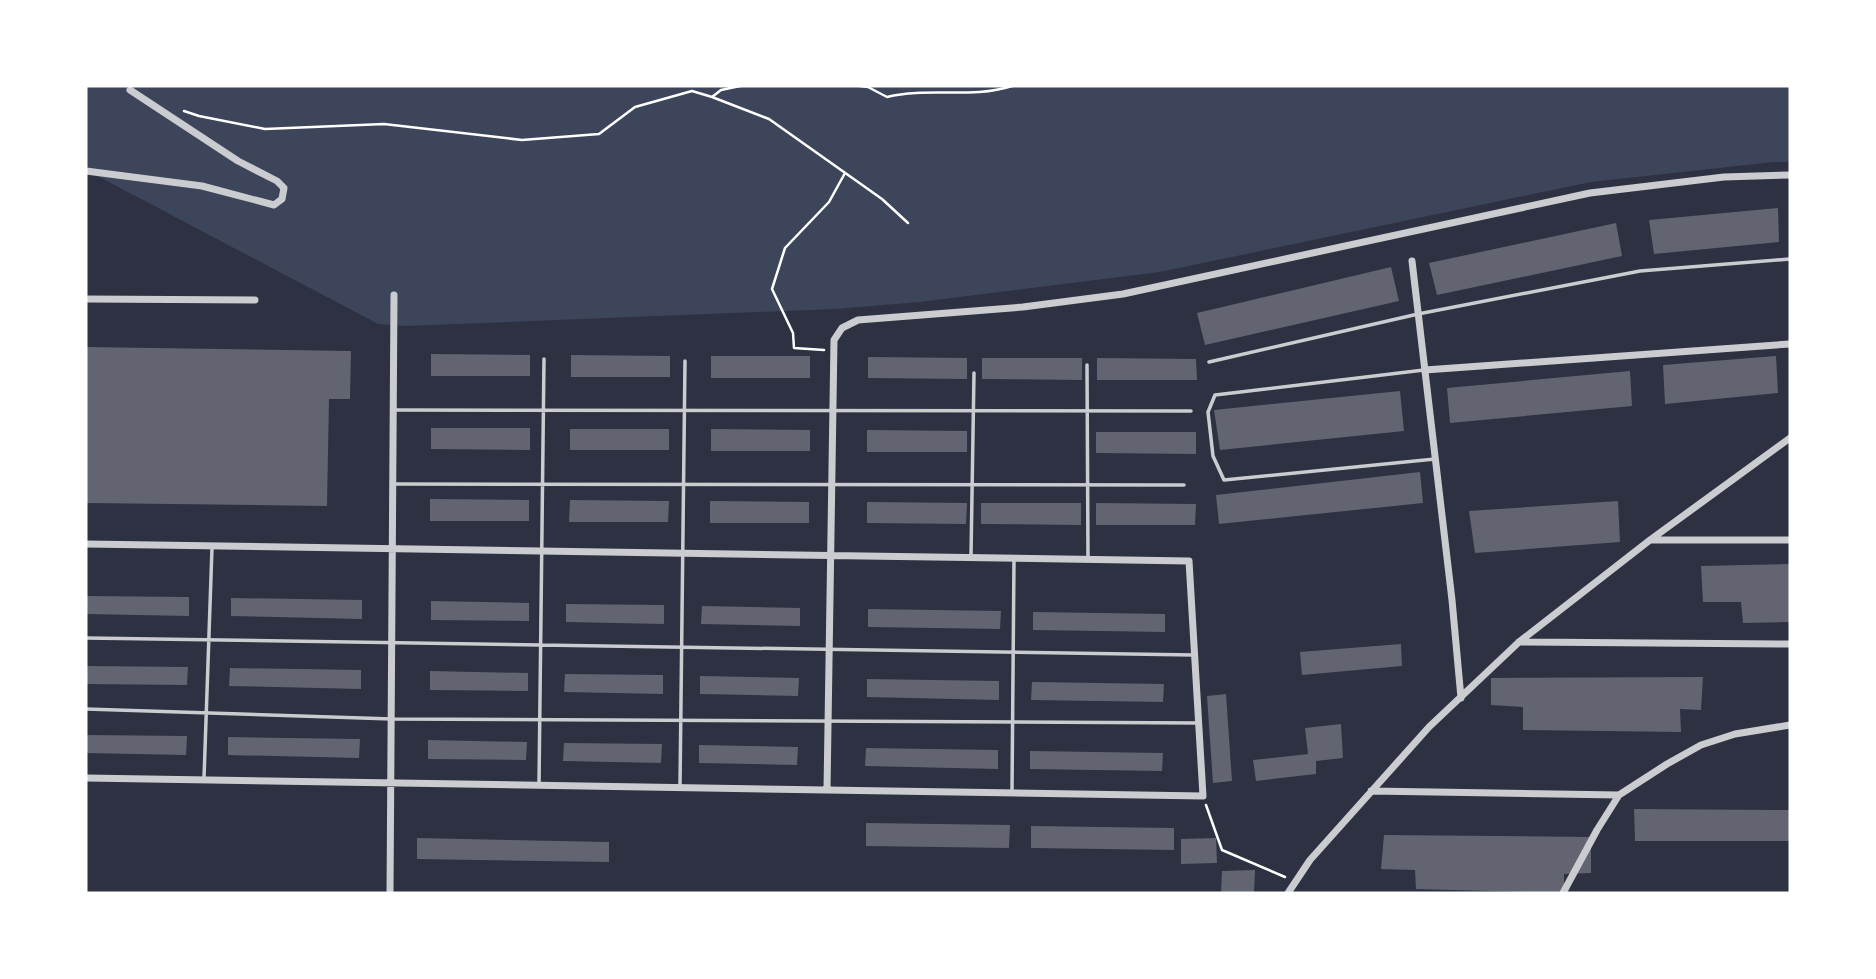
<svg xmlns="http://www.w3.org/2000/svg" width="1876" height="979" font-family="Jost,sans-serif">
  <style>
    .green { fill: #3c4559 }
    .building { fill: #626471 }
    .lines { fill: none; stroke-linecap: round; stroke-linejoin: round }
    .path { stroke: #fff; stroke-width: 2.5 }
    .service { stroke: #caccd0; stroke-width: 3.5 }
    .minor { stroke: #caccd0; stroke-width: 7 }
  </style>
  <rect width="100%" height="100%" fill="#2d3142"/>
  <path class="green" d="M86 86H1790V162H1774L1591 182 1160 272 920 302 835 309 406 326 378 324 86 170Z"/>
  <path class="building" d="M1778 208 1779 242 1654 254 1649 220Z
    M1616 223 1622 256 1437 295 1429 263Z
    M1391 267 1399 301 1205 345 1197 313Z
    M86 347 351 351 350 399H329L327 506 86 503Z
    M431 354 530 355V376H431Z
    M571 355 670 356V377H571Z
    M711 356H810V378H711Z
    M1776 356 1778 393 1665 404 1663 365Z
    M868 357 967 358V379L868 378Z
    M982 358H1082V380L982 379Z
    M1097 358 1196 359 1197 380H1097Z
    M1630 371 1632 406 1450 423 1447 388Z
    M1400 391 1404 431 1220 450 1214 410Z
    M431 428H530V450L431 449Z
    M570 429H669V450H570Z
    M711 429 810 430V451H711Z
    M867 430 967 431V452H867Z
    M1096 432H1196V454L1096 453Z
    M1420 472 1423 503 1219 524 1216 495Z
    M430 499 529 500V521H430Z
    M570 500 669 501 668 522H569Z
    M710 501 809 502V523H710Z
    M1618 501 1620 542 1475 553 1469 511Z
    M867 502 967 503 966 524 867 523Z
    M981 503H1081V525L981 524Z
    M1096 503 1196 504 1195 525H1096Z
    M1790 564V622L1743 623 1741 602H1703L1701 566Z
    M86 596 189 597V616L86 614Z
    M231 598 362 600V619L231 616Z
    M431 601 529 603V621L431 620Z
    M566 604 664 605V624L566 622Z
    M702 606 800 608V626L701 624Z
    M868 609 1001 611 1000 629 868 627Z
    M1033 612 1165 614V632L1033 630Z
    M1401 644 1402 666 1302 675 1300 652Z
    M86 666 188 667 187 685 86 684Z
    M230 668 361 670V689L229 686Z
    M430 671 528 673V691L430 690Z
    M565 674 663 675V694L564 692Z
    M700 676 799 678 798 696 700 694Z
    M1703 677 1701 710 1680 709 1681 732 1523 730V707L1491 705V678Z
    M867 679 999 681V700L867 697Z
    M1032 682 1164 684 1163 702 1031 700Z
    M1226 694 1232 781 1213 783 1207 696Z
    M1341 724 1343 758 1316 761V774L1256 781 1253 760 1308 754 1305 728Z
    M86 735 187 736 186 755 86 753Z
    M228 737 360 739 359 758 228 755Z
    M428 740 527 742 526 760 428 759Z
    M564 743 662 744 661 763 563 761Z
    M699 745 798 747 797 765 699 763Z
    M866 748 998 750V769L865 766Z
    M1030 751 1163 753 1162 771 1030 769Z
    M1634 809 1790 810V841H1635Z
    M866 823 1010 825 1009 848 866 846Z
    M1031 826 1174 828V850L1031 848Z
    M1384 835 1591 837V873L1564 874V893L1416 889 1415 870 1381 869Z
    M417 838 609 842V862L417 859Z
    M1216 838 1217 863 1181 864V839Z
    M1255 870 1254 893H1221L1222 871Z"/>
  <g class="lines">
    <path class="path" d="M860 86 868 87 887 97C928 87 972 99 1012 86
      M712 97 769 119 882 199 908 223
      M184 111 199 116 265 129 384 124 522 140 599 134 635 107 692 91 712 97 721 90 740 86
      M824 350 794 348 793 333 772 289 785 248 829 202 845 173
      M1206 805 1222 850 1285 877"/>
    <path class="service" d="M1209 362 1418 314 1640 271 1790 259
      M1087 365 1088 558
      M1424 370 1215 395 1208 412 1213 456 1224 480 1435 459
      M395 410 1191 411
      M393 484 1184 485
      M971 556 974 373
      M86 638 1194 655
      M86 709 392 719 1199 723
      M204 778 212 548
      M539 784 544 359
      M680 786 685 361
      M1012 791 1014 559"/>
    <path class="minor" d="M86 171 202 186 274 205 282 199 284 188 277 181 238 161 130 90
      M1412 261 1452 600 1461 698
      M86 299 255 300
      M1425 370 1790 344
      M1651 540H1790
      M86 544 1189 561 1203 796 86 778
      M1519 642 1790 644
      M827 790 834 340 842 328 858 320 1023 307 1123 294 1590 193 1724 177 1790 175
      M1371 791 1619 795
      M390 893 394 295
      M1288 893 1310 860 1429 727 1519 642 1650 540 1790 438
      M1563 893 1597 830 1619 795 1667 764 1701 745 1735 734 1790 725"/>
  </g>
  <rect width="1876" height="979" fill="none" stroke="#ffffff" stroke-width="175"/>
</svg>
